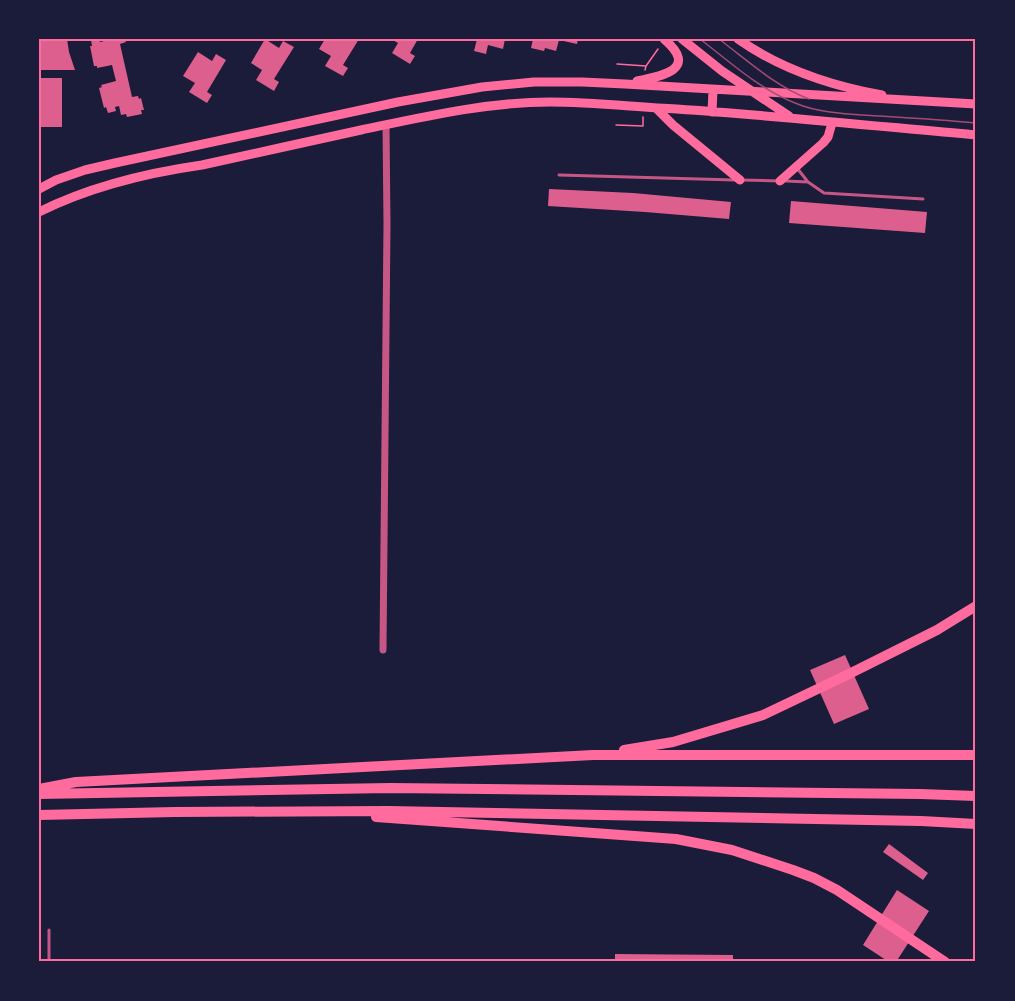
<svg xmlns="http://www.w3.org/2000/svg" width="1015" height="1001" font-family="Montserrat,sans-serif">
  <style>
    .building { fill: #dd5f8e }
    .lines { fill: none; stroke-linecap: round; stroke-linejoin: round }
    .path { stroke: #ff6b9d; stroke-width: 1.5 }
    .service { stroke: #c65784; stroke-width: 3 }
    .tertiary { stroke: #c65784; stroke-width: 7 }
    .primary { stroke: #ff6b9d; stroke-width: 9 }
    .motorway { stroke: #ff6b9d; stroke-width: 10 }
    .tram { stroke: #a44b75; stroke-width: 1.5 }
    .neatline { fill: none; stroke: #ff6b9d; stroke-width: 2 }
  </style>
  <rect width="100%" height="100%" fill="#1b1b3a"/>
  <path class="building" d="M39 39H67L69 52 75 70H39Z
    M99 39 100 42 104 41V39H125L126 42 120 44 132 97 138 96 139 99 141 98 144 110H141L142 114 127 117 126 114 121 115 119 106 115 107 116 111 108 113 106 107 104 108 99 88 102 87 101 85 116 81 112 65 97 68V66H94L90 46H92L91 40Z
    M265 39 279 48 283 41 294 47 274 79 279 82 274 91 256 80 262 70 251 63Z
    M325 39H359L343 65 348 68 343 76 325 66 331 56 319 49Z
    M391 39H418L410 53 415 56 410 64 392 53 398 43Z
    M477 39H505L503 49 488 45 486 54 474 51Z
    M533 39H578L577 44 559 40 556 51 545 48 544 51 531 48Z
    M198 52 212 61 216 54 226 60 207 92 212 95 207 103 189 92 195 83 183 76Z
    M39 78H62V127H39Z
    M549 189 633 193 731 202 729 219 645 212 548 206Z
    M791 201 927 212 925 233 789 223Z
    M845 655 869 709 834 724 810 670Z
    M889 844 928 873 923 880 883 852Z
    M897 890 929 911 896 962H889L863 945Z
    M615 954 733 955V962H615Z"/>
  <g class="lines">
    <path class="path" d="M617 64 646 66
      M645 70 646 66 658 49
      M616 125 643 126V117"/>
    <path class="service" d="M797 168 808 182 824 193 923 199
      M559 175 734 180
      M741 180 779 181
      M786 181 808 182
      M49 962V930"/>
    <path class="tertiary" d="M383 650 387 224 386 125"/>
    <path class="primary" d="M682 39 722 71 789 116
      M738 39C779 68 832 86 882 95
      M637 81C663 76 699 69 664 39
      M656 108 673 125 740 180
      M712 112 713 90
      M780 181 823 143 828 137 832 123
      M39 189 56 180 85 170 115 163 398 102 482 87 534 82H582L625 84 976 104
      M39 212C89 187 146 173 202 165 255 153 308 142 361 130 423 117 487 102 550 102 592 102 635 107 677 109 777 116 876 126 976 135"/>
    <path class="motorway" d="M624 750 673 742 763 715 849 674 937 630 976 606
      M39 789 76 782 593 755H976
      M39 794 390 788 920 794 976 796
      M39 815 175 812 388 811 921 821 976 824
      M376 817 676 839 732 850 793 870 814 878 837 890 945 962"/>
    <path class="tram" d="M700 39C730 62 759 89 795 103 821 114 852 114 880 116 912 118 944 120 976 123
      M719 39C748 61 775 86 809 99"/>
  </g>
  <rect width="1015" height="1001" fill="none" stroke="#1b1b3a" stroke-width="81"/>
  <rect x="40" y="40" width="934" height="920" class="neatline"/>
</svg>
